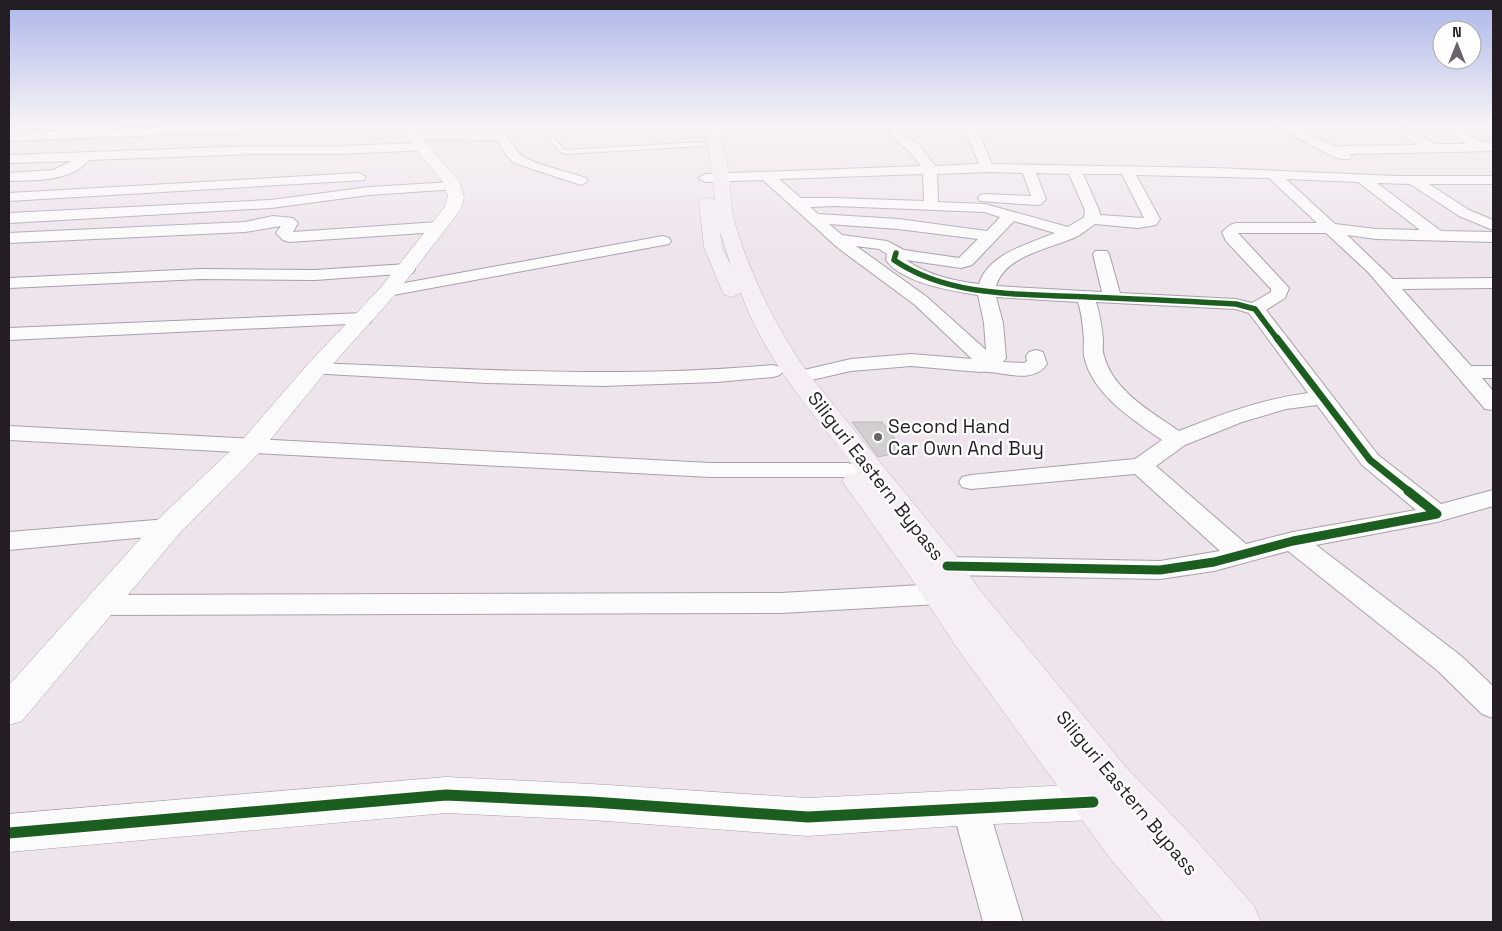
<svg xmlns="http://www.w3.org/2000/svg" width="1502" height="931" font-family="'Space Grotesk',sans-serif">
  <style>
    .building { fill: #d1cfd1; stroke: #b8b6b7 }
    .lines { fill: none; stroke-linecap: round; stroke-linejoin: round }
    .service-casing { stroke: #a8a1a7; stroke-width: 2 }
    .minor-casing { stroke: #a8a1a7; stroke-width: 2 }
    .tertiary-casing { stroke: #a8a1a7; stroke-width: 1 }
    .primary-casing { stroke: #c2b1c1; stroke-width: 1 }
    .service { fill: #fcfbfc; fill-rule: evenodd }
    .minor { fill: #fcfbfc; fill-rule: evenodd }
    .tertiary { fill: #fcfbfc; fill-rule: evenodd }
    .primary { fill: #f6eef5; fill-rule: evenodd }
    .cycleway-far3-casing { stroke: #fff; stroke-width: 8 }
    .cycleway-far2-casing { stroke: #fff; stroke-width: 10 }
    .cycleway-far1-casing { stroke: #fff; stroke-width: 12 }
    .cycleway-casing { stroke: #fff; stroke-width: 14 }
    .cycleway-far3 { stroke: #1b5e20; stroke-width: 5.5 }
    .cycleway-far2 { stroke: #1b5e20; stroke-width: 7 }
    .cycleway-far1 { stroke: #1b5e20; stroke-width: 9 }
    .cycleway { stroke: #1b5e20; stroke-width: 11 }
    .poi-dot { fill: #6b636a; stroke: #fff; stroke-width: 2 }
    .labels { text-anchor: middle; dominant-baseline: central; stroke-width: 4.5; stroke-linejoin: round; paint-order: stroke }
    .poi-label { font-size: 19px; fill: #241e24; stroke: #fff; text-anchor: start }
    .street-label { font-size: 19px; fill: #241e24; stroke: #fff }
  </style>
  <rect width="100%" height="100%" fill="#eee4ec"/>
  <path class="building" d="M852 422H882L905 451 878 457Z"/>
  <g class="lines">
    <defs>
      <path id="service" d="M549 137H553L565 150 702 142 705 144 702 146 565 154 560 152 549 139Z"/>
      <path id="minor" d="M227 125H319L313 129 9 141V133Z
        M892 125H904L902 133 919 145 935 166 979 164 963 125H975L992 164 1215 168 1397 176H1493V184H1429L1469 210 1493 220V230L1459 216 1410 184 1377 183 1441 231 1493 232V242L1376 239 1347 235 1393 279 1493 278V288L1402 289 1471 366H1493V378H1482L1493 391V410L1485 409 1368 272 1326 233H1238L1289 288 1285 298 1266 310 1378 455 1441 504 1493 490V506L1437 522 1316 545 1460 655 1493 686V718L1482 714 1438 671 1288 551 1214 571 1160 579 947 575 937 573 933 566 937 559 947 557 1160 561 1220 551 1135 474 971 489 962 487 959 482 962 477 971 475 1135 459 1162 440C1132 419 1092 394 1084 356 1083 351 1084 345 1084 340 1083 327 1082 314 1078 302L996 297 1003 323 1006 358 1003 362 1024 363 1027 361 1026 356 1029 352 1036 350 1043 352 1047 364C1032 386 1001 370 980 372L911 366 851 371 798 383 791 381 788 377 791 373 851 359 911 354 972 359 915 305 838 248 763 180 705 182 698 178 705 174 921 166 909 151 892 138 889 130ZM987 172 1023 173 1031 196 985 194 980 195 978 198 980 201 1037 205 1042 204 1046 199 1036 173 1069 174 1085 210 1084 217 1068 227 985 204 938 202 937 174ZM923 174 924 201 835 198H801L779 179ZM1083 174H1122L1144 218 1100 215 1099 210ZM1136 175 1269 178 1317 223H1236L1230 225 1222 232 1226 241 1271 289V292L1252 303 1236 299 1120 293 1109 254 1107 251H1095L1093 254 1102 292 996 286C1005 255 1050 249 1076 237 1082 234 1089 228 1095 224L1138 228 1156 225 1160 219ZM1286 179 1358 182 1420 230 1376 229 1335 224ZM835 206 984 212 1000 217 987 231 898 219 818 214 810 207ZM1014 221 1055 233C1028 244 988 254 979 284 953 281 928 275 906 260L961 268 972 265ZM829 224 898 229 978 239 959 258 904 250 887 241 842 235ZM856 246 879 249 887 254 886 260C902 283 951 291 978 295L984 323 986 350 927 297ZM1096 302 1235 309 1249 313 1308 393C1263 399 1221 414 1179 431 1152 412 1113 391 1104 356 1102 351 1103 346 1103 340 1102 327 1100 315 1096 302ZM1317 405 1362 465 1416 510 1293 532 1246 544 1156 466 1185 445 1242 422 1286 409Z
        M1274 125H1289L1334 146 1417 145 1386 125H1400L1435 144H1467L1435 125C1460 123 1472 143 1493 143V151L1350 154 1352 156 1350 159H1340L1326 153Z
        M414 132 500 133C512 138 514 152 525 158 544 167 566 171 586 178L588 181 581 185 514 163 505 154 498 141 494 140 410 139 408 136 410 133Z
        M422 143 427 144 428 147 427 150 340 154H254L89 160C71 182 34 180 9 181V173L53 170 72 161 9 163V155L254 146H340Z
        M359 173 366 177 364 180 9 201V193Z
        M452 182 457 183 459 186 457 189 369 195 271 208 9 223V213L271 200 369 187Z
        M273 216 293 218 298 223 293 232 438 222 443 224 446 227 443 230 438 232 289 242 283 240 276 233 281 226 245 232 9 243V233L245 222Z
        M663 236 669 238 671 241 669 244 388 296 382 295 379 291 382 287 388 286Z
        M407 264 413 265 415 269 413 273 315 280 201 279 9 288V278L201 269 315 270Z
        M363 313 370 315 372 319 370 323 9 340V328Z
        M316 363C469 369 620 379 773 365L780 367 783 371 780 375 773 377 717 382 602 386 487 383 309 373 306 369 309 365Z
        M9 426 710 463H848L856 465 860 470 856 475 848 477H710L9 440Z
        M168 519 177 521 181 527 177 533 168 535 9 550V532Z
        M939 584 949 587 953 594 949 601 939 604 781 613 101 615 91 612 87 605 91 598 101 595 781 593Z
        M970 791 983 796 988 807 1023 922H983L952 807 957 796Z"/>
      <path id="tertiary" d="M401 125H415L433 152 459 181 464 197 461 209 395 295 324 374 261 451 179 534 22 721 9 725V685L157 520 243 439 308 364 381 287 444 208 448 197 443 182 423 158 401 128Z
        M446 777 592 784 808 798 1093 784 1107 789 1113 802 1107 815 1093 820 970 825 808 836 592 820 446 813 9 852V814Z"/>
      <path id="primary" d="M704 125H718C721 140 726 155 728 170 731 186 730 204 734 220 750 275 775 325 807 372L958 558 978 588 1125 766 1195 839 1254 906 1261 922H1164L1109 857 955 645 911 578 842 481 846 475 859 473C816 417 765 361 741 293L732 297 725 295 722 291 704 247 699 203 702 199 708 198 715 200 712 169ZM720 231 731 266 722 247Z"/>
    </defs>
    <use href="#service" class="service-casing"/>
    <use href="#minor" class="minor-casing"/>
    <use href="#tertiary" class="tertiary-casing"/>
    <use href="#primary" class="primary-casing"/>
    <use href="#service" class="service"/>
    <use href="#minor" class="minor"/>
    <use href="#tertiary" class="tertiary"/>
    <use href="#primary" class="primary"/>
    <defs>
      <path id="cycleway-far3" d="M896 253 894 260C950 298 1023 294 1088 297 1138 299 1187 301 1236 304L1255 309 1278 340"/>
      <path id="cycleway-far2" d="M1277 338 1370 460 1410 492"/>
      <path id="cycleway-far1" d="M947 566 1160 570 1214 562 1293 541 1437 514 1408 491"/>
      <path id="cycleway" d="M9 833 446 795 592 802 808 817 1093 802"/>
    </defs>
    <use href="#cycleway-far3" class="cycleway-far3-casing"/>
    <use href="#cycleway-far2" class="cycleway-far2-casing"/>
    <use href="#cycleway-far1" class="cycleway-far1-casing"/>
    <use href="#cycleway" class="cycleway-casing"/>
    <use href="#cycleway-far3" class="cycleway-far3"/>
    <use href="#cycleway-far2" class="cycleway-far2"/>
    <use href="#cycleway-far1" class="cycleway-far1"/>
    <use href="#cycleway" class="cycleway"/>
  </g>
  <linearGradient id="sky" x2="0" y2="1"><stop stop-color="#acb7ea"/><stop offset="0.49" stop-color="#f7f3f6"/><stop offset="1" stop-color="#f7f3f6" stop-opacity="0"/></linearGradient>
  <rect width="1502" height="255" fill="url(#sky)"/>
  <circle class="poi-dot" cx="878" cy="437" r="5"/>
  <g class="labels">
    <g class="poi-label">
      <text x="888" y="426">Second Hand<tspan x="888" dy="22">Car Own And Buy</tspan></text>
    </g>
    <g class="street-label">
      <text transform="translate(876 476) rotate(52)">Siliguri Eastern Bypass</text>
      <text transform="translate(1127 793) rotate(50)">Siliguri Eastern Bypass</text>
    </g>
  </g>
  <rect width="1502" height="931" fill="none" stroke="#241e24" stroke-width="20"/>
  <g transform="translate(1457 45)"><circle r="24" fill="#ffffff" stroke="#a7a5a7"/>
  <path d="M0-4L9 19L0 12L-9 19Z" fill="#6b636a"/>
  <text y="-8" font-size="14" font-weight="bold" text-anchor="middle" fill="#241e24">N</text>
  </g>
</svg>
